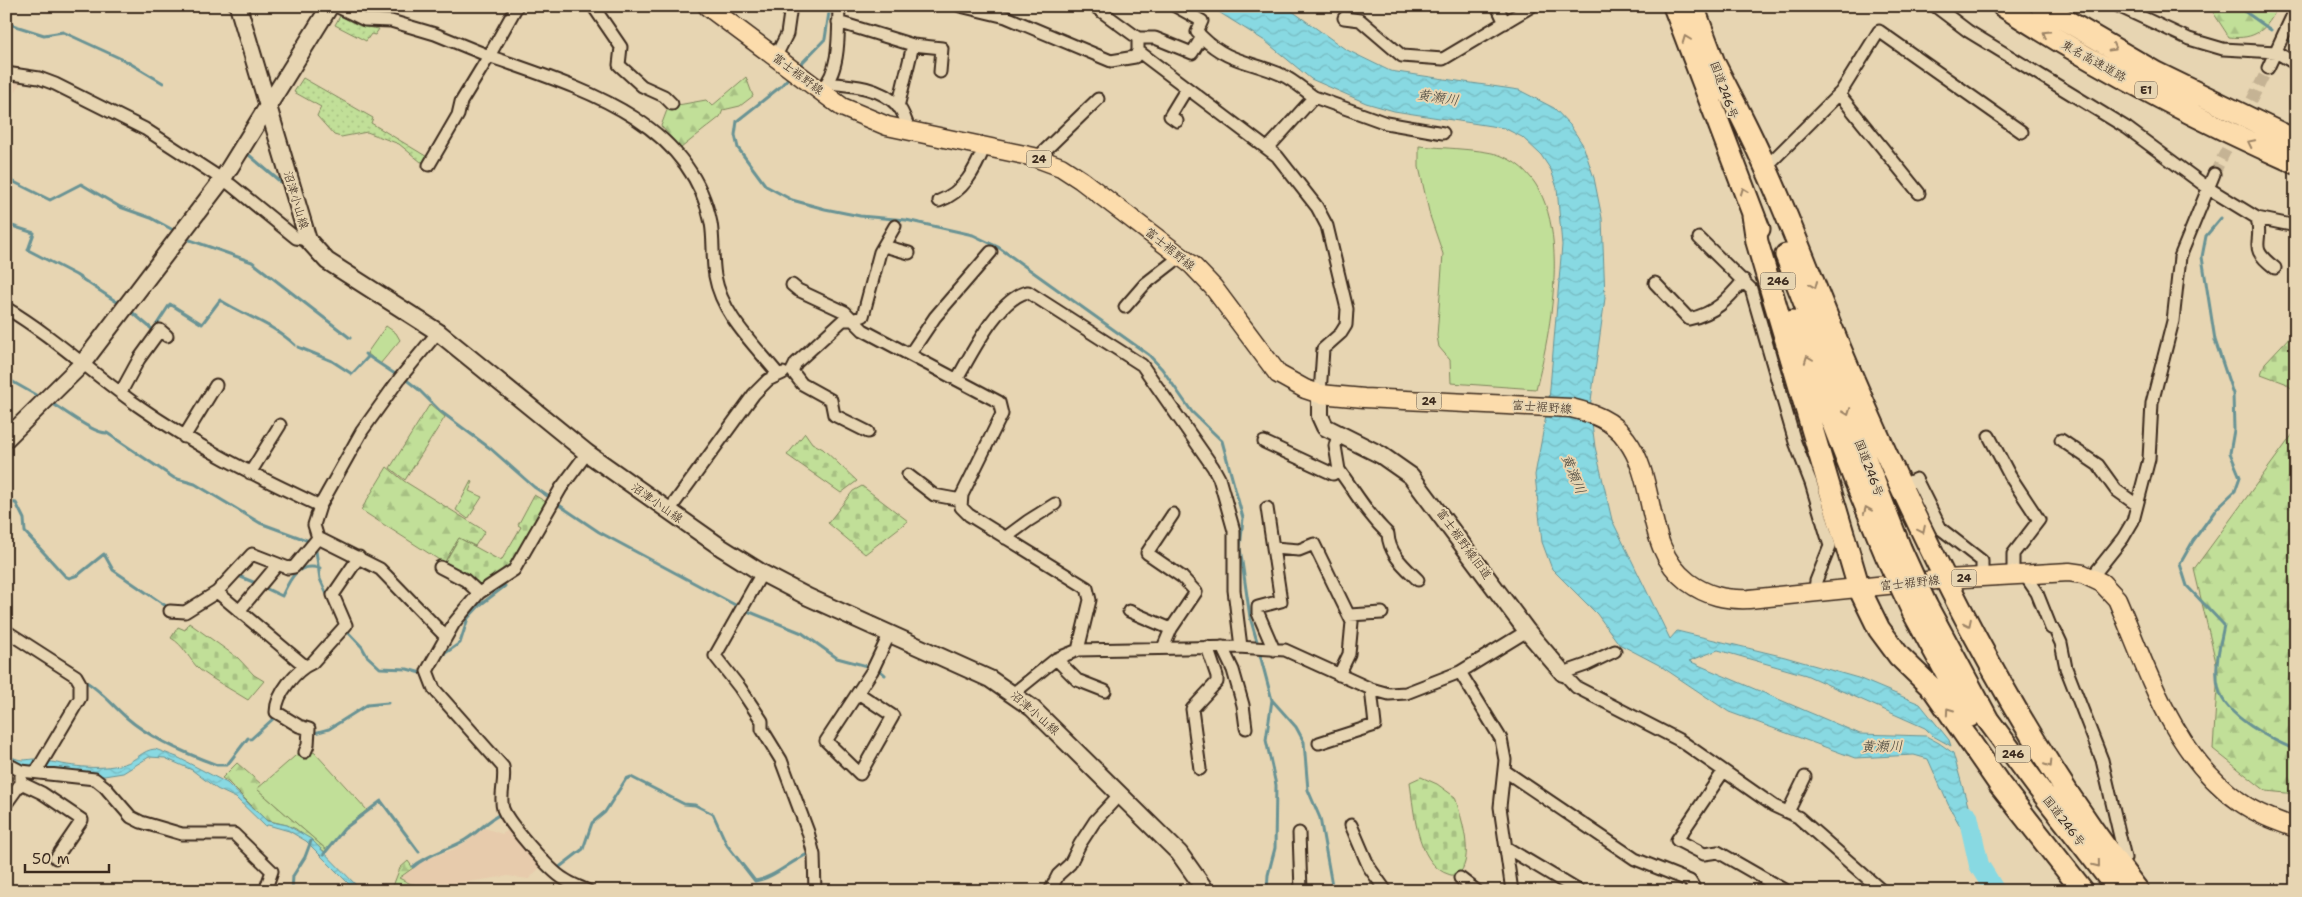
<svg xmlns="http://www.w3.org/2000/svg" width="2302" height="897" font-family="'Shantell Sans','Klee One',sans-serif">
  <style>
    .built { fill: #e7cbac }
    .grass { fill: url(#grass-dots); stroke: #7e845b }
    .forest { fill: url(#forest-firs); stroke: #7e845b }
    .cemetery { fill: url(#cemetery-stones); stroke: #7e845b }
    .garden { fill: #c1df98; stroke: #7e845b }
    .water { fill: url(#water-waves); stroke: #699394 }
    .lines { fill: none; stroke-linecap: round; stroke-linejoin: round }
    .stream { stroke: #699394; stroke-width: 3 }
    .river { stroke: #88d9e2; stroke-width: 20 }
    .street-tunnel { stroke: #c5b394; stroke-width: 11; stroke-dasharray: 11 5.5; stroke-linecap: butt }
    .street-casing { stroke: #3b2a1e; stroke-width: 15 }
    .secondary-casing { stroke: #3b2a1e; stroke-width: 20 }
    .primary-casing { stroke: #3b2a1e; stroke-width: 21 }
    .highway-casing { stroke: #3b2a1e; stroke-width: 25 }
    .street { stroke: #e7d5b2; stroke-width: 11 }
    .secondary { stroke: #e7d5b2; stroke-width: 16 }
    .primary { stroke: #fcdcac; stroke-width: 18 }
    .highway { stroke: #fcdcac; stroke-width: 21 }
    .highway-bridge-casing { stroke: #3b2a1e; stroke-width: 25; stroke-linecap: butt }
    .highway-bridge { stroke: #fcdcac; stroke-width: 21 }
    .oneway { stroke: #9c8365 }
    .labels { text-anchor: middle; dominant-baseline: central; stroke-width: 4; stroke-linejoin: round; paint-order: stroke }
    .shield { fill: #e7d5b2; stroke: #6f5d4a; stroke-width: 1 }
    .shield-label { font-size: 11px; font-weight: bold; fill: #3b2a1e }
    .street-label { font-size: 12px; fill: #3b2a1e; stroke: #e7d5b2 }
    .water-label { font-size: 14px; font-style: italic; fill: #47443b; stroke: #e7d5b2 }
  </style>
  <defs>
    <pattern id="grass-dots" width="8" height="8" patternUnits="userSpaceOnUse" patternTransform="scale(1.25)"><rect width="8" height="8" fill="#c1df98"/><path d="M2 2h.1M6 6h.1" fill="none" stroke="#a7c083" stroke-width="1.8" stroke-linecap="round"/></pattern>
    <pattern id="forest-firs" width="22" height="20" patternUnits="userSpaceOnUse" patternTransform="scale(1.25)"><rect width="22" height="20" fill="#c1df98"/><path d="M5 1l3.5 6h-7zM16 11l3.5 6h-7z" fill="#a7c083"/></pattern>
    <pattern id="cemetery-stones" width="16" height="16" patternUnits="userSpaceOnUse" patternTransform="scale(1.25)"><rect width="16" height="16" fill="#c1df98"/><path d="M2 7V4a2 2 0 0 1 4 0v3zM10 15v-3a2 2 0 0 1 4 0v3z" fill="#a7c083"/></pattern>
    <pattern id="water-waves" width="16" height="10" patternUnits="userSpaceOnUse" patternTransform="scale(1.25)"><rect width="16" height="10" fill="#88d9e2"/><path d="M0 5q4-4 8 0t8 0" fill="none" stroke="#76bac1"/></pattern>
  </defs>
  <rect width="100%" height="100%" fill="#e7d5b2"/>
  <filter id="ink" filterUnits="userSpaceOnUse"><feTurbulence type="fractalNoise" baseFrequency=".02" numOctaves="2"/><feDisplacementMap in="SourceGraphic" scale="10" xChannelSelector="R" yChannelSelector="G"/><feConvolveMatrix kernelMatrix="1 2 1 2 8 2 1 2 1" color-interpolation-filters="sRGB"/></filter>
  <g filter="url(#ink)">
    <path class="built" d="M6 79 21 83 6 106Z
      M482 827 502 834 512 828 543 864 529 879 508 876 440 886 410 883 401 878 424 860 452 850 469 840Z"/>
    <path class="grass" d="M340 16 360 26 379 29 375 35 371 34 366 41 335 25Z
      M303 78 373 118 371 123 429 158 427 161 421 162 399 144 367 132 341 137 334 135 317 116 321 107 294 92Z"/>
    <path class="forest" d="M2209 6H2278C2267 30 2255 40 2229 37Z
      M746 77 753 96 740 106 723 110 720 117 681 148 661 126 667 110 678 105 706 100 712 106Z
      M430 404 445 417 405 480 390 468Z
      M2296 430V794L2266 791 2213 749 2218 671 2194 569Z
      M387 467 404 481 485 531 475 546 459 538 444 563 361 510Z
      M471 481 473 482 469 491 482 497 468 519 456 510Z
      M237 763 261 784 257 789 327 850 325 852 296 829 287 825 266 820 228 782 222 778Z
      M408 861 413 868 399 878 411 884 437 887V891H391L400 868Z"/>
    <path class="cemetery" d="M2296 330V392L2285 383 2261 374 2265 363Z
      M805 433 812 443 823 449 857 481 841 493 787 455Z
      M862 486 908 521 865 554 828 523 853 491Z
      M534 495 548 503 513 565 481 586 453 567 444 564 459 538 501 561 521 527 518 525Z
      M189 623 238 658 254 675 264 681 248 700C232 690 215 681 200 670 189 660 184 645 171 638L178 627 185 630Z
      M1421 777 1437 784 1455 797C1461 817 1476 860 1457 876 1417 873 1414 812 1410 782Z"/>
    <path class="garden" d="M1419 146C1439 148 1486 149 1502 156 1580 188 1552 326 1536 389L1451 383 1450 360 1439 347 1437 336 1443 254 1430 216 1419 167Z
      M386 326 396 333 400 340 380 364 367 353Z
      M302 750H309L315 753 367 810 344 828 327 850 257 789Z"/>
    <path class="water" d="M1209 6H1285L1345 49 1390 71 1519 90 1554 108 1570 125 1583 145 1594 178 1602 218 1605 298 1590 408 1595 447 1612 520 1670 639 1677 631 1785 657 1858 678 1920 704 1949 740 1951 746 1933 736 1925 728 1806 675 1718 650 1689 661 1860 734 1926 736 1939 743 1953 753 1978 841 1969 842 1948 804 1928 759 1914 755 1855 758 1729 712 1659 665 1619 644 1597 614 1552 569 1542 542 1535 475 1549 400 1562 245 1557 188 1551 170 1541 155 1522 137 1504 128 1394 111 1366 103 1311 79 1265 41Z
      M155 749 177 757 227 783 267 821 287 825 311 839 362 891H356L306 841 289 831 268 825 265 826 236 798 217 789 192 770 165 758 149 757 123 773 104 776 24 767 6 761V753C24 766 27 756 43 760 69 766 96 771 124 764 136 761 142 750 155 749Z"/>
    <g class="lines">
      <path class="stream" d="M2237 6 2271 30
        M6 23 44 35 63 32 126 61 163 83
        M2290 41 2296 44
        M799 66 825 39 830 6
        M791 75 780 87 737 121 735 135 738 148 766 186 792 200 825 209 860 216 906 220 973 235 998 247 1149 355 1162 369 1192 412 1222 441 1243 518 1240 548 1250 617 1258 645
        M249 155 283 184
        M6 178 50 200 81 184 120 207 151 218 175 231
        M2221 218 2206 236 2202 257 2215 340 2233 394 2234 430 2230 453 2240 477 2235 491 2217 508 2193 541 2180 564 2187 586 2224 625C2220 645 2213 670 2219 690 2225 716 2272 740 2296 750
        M6 224 34 233 28 250 76 275 120 304
        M190 240 252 262 350 338
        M133 313 153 330 170 304 202 324 220 300C245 316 273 324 295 345
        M298 347 332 361 352 374 368 357
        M365 354 398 376
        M6 378 41 398
        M404 378 418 389 440 411 491 449 534 487 552 499
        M51 403C66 411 92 433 107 433L174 478 195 484 260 523 309 541 316 551 320 579 328 597
        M6 502 16 503 24 519 25 532 65 576 69 578 78 575 104 554 113 570 166 606 170 607
        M556 503 599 532 739 607
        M236 575 258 584
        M263 587 282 596C291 577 297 563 320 568
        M745 610 802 633 837 658 878 669 885 675
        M345 629 362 647 367 656 380 668 407 669 425 674
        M1259 651 1272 700 1296 727 1304 742 1308 790 1320 818 1333 891
        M436 663 444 654 460 643 468 618 480 605 505 586
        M83 680C100 689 112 705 127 718 151 739 187 754 217 765H227L248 738
        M311 734 329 729 367 705 388 703
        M251 739 274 718 279 720
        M324 854 344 829 381 801 419 852
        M413 867C428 854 448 850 465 840 479 832 488 819 503 813
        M557 869 583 849 592 823 605 812 626 779 631 777 684 804 695 805 713 814 727 845 755 881C774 878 792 860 810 853
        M292 891 293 876 305 857 311 841
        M1267 891 1268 875 1275 848 1276 785 1266 740 1272 700"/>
      <path class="river" d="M1968 816 1979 865 1995 891"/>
      <path class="street-tunnel" d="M2214 174 2268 68"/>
      <defs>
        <path id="street" d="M336 6 365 20 391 21 435 34 489 56 517 6
          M593 6 621 47 619 65 642 86 664 96 672 104
          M960 6 1006 17 1111 61 1135 57 1138 51V38L1094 6
          M1497 6 1505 23
          M1935 6 1968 31 2127 128 2208 188 2257 218 2296 226
          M2118 6 2189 39 2223 49 2276 52 2296 64
          M1344 18 1360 20 1402 56 1443 59 1532 6
          M838 22 913 45 942 48 940 72
          M1202 37C1228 63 1251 61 1282 75 1293 80 1304 90 1314 97L1268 148
          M1138 38H1155L1192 53 1202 37 1197 32 1202 21 1175 6
          M1138 51 1277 156 1317 207 1327 226 1347 309 1346 325 1341 333 1323 349 1320 394
          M776 56 787 34 791 6
          M2268 68 2296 8
          M6 73 39 78 55 84 145 129 231 185 296 238 308 240
          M827 83C851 85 881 87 898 106 904 112 906 123 910 131
          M822 88C841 71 838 30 839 6
          M1839 94 1919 193
          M1314 97 1386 123 1443 133
          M898 107 913 45
          M1177 121 1170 116 1187 88
          M1037 158 1098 99
          M429 165 458 115 461 102 489 56C576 87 690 118 711 223 714 240 712 258 715 276 722 315 754 344 778 374
          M1765 168 1841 92 1879 31 2022 132
          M939 201C964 192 975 170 985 146
          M2257 218C2264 245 2246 246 2275 268
          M1699 238 1751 289 1795 442 1811 483 1830 546 1816 581 1815 591
          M884 246 909 253
          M1655 283 1689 319C1716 313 1727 300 1744 280
          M792 285 798 290 845 312 853 320 863 316 880 252 895 226
          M1125 307 1145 284 1181 256
          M6 308C53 336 93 374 137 405 195 446 256 476 320 506
          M910 354 935 317 991 252
          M957 379C971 355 999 297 1028 292L1142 365 1213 467 1219 478 1234 531V590L1241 647
          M121 392 139 359 160 330 167 336
          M868 432 834 415 831 400 802 384 792 371 796 363 843 320H853L863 330 999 402 1002 414 962 495 961 507 969 515 1087 588 1090 600 1078 650
          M1989 436 2010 476 2039 520 2013 554V575
          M184 437 216 385
          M2061 440 2098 465 2116 490 2137 505
          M1264 442 1333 474 1339 470 1335 446 1338 435
          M587 453 561 488 514 570 479 593 454 623 427 671 434 689 503 767C506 780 499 796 503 809 509 824 550 871 564 879 571 884 580 887 588 891
          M1339 470C1355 492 1368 515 1388 534 1389 554 1404 566 1418 580
          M250 473 280 425
          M908 475 934 495 961 500
          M1900 486 1916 479 1941 529 1982 561V577
          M1267 508 1281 601 1258 607V613L1274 650
          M668 512 754 394 768 380 783 373
          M318 538 380 569 446 637
          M1005 538 1028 521 1055 504
          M1274 548 1299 550 1314 544 1352 622 1349 654 1339 675
          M440 567 465 580 479 593
          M762 573 715 656 740 688 762 721V729L781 760 808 832 814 855 815 891
          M2024 574 2037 593 2051 628 2055 630 2061 643 2066 668 2102 760 2125 858 2118 863
          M2092 577 2123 538 2133 521 2149 459 2152 403 2173 321 2180 257 2214 174
          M217 592 305 666
          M170 611 185 612 217 592 252 554 288 568 294 567 318 538 314 525 320 506 362 431 400 378 438 332
          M239 611 278 564
          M1129 611 1171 629
          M1349 615 1382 613
          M6 631 76 676 80 683V698L36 772
          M1222 647 1233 670 1243 705 1246 728
          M1163 648 1171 629 1196 592 1182 577 1147 553 1173 514
          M1615 651 1586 665 1563 673 1576 687 1681 741 1774 806 1798 817 1882 891
          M1056 659 1077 680 1105 691
          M1460 672 1501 739 1505 760 1500 807 1512 891
          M858 693 893 716 860 774 826 741 872 671 890 633
          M1014 693 1056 659 1078 650 1238 647 1285 650 1371 689 1389 694 1406 693 1460 672 1527 631
          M1319 743 1375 725 1371 689
          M305 752 308 745 309 729 299 726 276 712C276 694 296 670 312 663L346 625 333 595 359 557
          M6 763 21 771 95 779 105 787 131 817 141 822 182 834H234L272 871 265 891
          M1200 769 1192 709 1217 682V676L1207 647
          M1505 771 1635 859 1690 881 1693 886 1691 891
          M1723 772 1677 840 1704 854 1718 852 1786 891
          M21 783 42 793 82 820 56 858
          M6 804 21 783V775
          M1788 812 1805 777
          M1351 825 1369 867 1386 891
          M1299 833 1301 891
          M1507 848 1579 891
          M1460 878 1477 891
          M1050 891 1058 875 1070 864 1080 844 1095 821 1120 794"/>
        <path id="secondary" d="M238 6 308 240 327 261 438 332 587 453 722 548 762 573 808 597 990 679 1032 708 1179 853 1206 891
          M1320 394V416L1325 427 1381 455 1411 476 1527 631 1563 673
          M6 439 82 364 222 180 330 6"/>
        <path id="primary" d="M707 6 842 107 887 126 1034 157 1061 167 1081 180 1192 265 1213 287 1278 374 1305 389 1320 394 1364 398 1571 408C1592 413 1613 420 1626 439 1659 482 1642 547 1688 582 1707 596 1726 600 1749 599L1946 579 2069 572 2083 574 2102 583 2117 599C2148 671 2173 755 2240 802 2257 814 2277 821 2296 828"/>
        <path id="highway" d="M1674 6 1759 229
          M1693 6 1720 79
          M2003 6C2096 66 2194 118 2296 163
          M2041 6 2156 73 2296 141
          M1715 65C1726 87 1738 109 1749 132 1786 207 1814 288 1847 365 1926 549 2014 732 2138 891
          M1753 215 1757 242 1859 588 1879 629 1899 656 1934 690 2000 785 2083 891
          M1786 255 1900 548
          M1793 321 1854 478 1886 555
          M1926 605 1988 720 2037 786 2119 891
          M1913 612 1970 716"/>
      </defs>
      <use href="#street" class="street-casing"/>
      <use href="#secondary" class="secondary-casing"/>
      <use href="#primary" class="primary-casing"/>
      <use href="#highway" class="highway-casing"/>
      <use href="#street" class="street"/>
      <use href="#secondary" class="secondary"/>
      <use href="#primary" class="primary"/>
      <use href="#highway" class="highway"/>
      <defs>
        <path id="highway-bridge" d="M1900 548 1926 605
          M1886 555 1913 612"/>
      </defs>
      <use href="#highway-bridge" class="highway-bridge-casing"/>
      <use href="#highway-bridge" class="highway-bridge"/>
    </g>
    <defs><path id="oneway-chevron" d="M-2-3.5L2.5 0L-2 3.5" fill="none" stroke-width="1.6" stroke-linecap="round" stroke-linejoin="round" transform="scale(1.25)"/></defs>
    <g class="oneway">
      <use href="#oneway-chevron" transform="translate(2046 34) rotate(-148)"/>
      <use href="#oneway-chevron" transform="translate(1686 39) rotate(-111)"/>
      <use href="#oneway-chevron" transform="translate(2113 48) rotate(29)"/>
      <use href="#oneway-chevron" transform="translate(2251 143) rotate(-154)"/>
      <use href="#oneway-chevron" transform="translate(1744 191) rotate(-111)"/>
      <use href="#oneway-chevron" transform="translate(1814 285) rotate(67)"/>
      <use href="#oneway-chevron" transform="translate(1808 359) rotate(-111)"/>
      <use href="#oneway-chevron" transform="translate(1847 412) rotate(69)"/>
      <use href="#oneway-chevron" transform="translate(1867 510) rotate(-113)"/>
      <use href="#oneway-chevron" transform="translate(1922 530) rotate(64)"/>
      <use href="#oneway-chevron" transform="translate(1968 623) rotate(64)"/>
      <use href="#oneway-chevron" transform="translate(1949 711) rotate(-125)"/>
      <use href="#oneway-chevron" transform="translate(2049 764) rotate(58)"/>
      <use href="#oneway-chevron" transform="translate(2097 864) rotate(51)"/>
    </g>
  </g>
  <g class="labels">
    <g class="shield">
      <rect x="2135" y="81.5" width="22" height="17" rx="4"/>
      <rect x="1026.5" y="150.5" width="25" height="17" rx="4"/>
      <rect x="1760.5" y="272.5" width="35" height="17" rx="4"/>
      <rect x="1416.5" y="392.5" width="25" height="17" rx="4"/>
      <rect x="1951.5" y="569.5" width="25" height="17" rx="4"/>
      <rect x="1995.5" y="745.5" width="35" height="17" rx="4"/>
    </g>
    <g class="shield-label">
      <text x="2146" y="90">E1</text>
      <text x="1039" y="159">24</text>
      <text x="1778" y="281">246</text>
      <text x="1429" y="401">24</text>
      <text x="1964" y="578">24</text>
      <text x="2013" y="754">246</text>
    </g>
    <g class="street-label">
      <text transform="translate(2094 61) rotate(29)">東名高速道路</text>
      <text transform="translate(798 74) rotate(37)">富士裾野線</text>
      <text transform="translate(1724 90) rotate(70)">国道246号</text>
      <text transform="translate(296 200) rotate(73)">沼津小山線</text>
      <text transform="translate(1170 249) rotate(39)">富士裾野線</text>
      <text transform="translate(1542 407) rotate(4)">富士裾野線</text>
      <text transform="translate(1869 468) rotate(69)">国道246号</text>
      <text transform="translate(657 503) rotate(35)">沼津小山線</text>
      <text transform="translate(1464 544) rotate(54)">富士裾野線旧道</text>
      <text transform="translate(1910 583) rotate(-6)">富士裾野線</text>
      <text transform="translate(1035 713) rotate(41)">沼津小山線</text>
      <text transform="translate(2064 821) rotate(52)">国道246号</text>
    </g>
    <g class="water-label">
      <text transform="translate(1438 97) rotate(9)">黄瀬川</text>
      <text transform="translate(1574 474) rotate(68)">黄瀬川</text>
      <text transform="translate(1882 746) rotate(-1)">黄瀬川</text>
    </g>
  </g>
  <rect width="2302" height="897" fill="none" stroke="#e7d5b2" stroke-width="25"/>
  <rect x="12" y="12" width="2277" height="872" fill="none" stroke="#3b2a1e" stroke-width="2" filter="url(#ink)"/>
  <path d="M25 864v8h84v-8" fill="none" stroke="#3b2a1e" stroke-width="2.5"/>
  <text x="32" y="864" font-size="15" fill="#3b2a1e" stroke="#e7d5b2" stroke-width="4" paint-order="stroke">50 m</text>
</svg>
